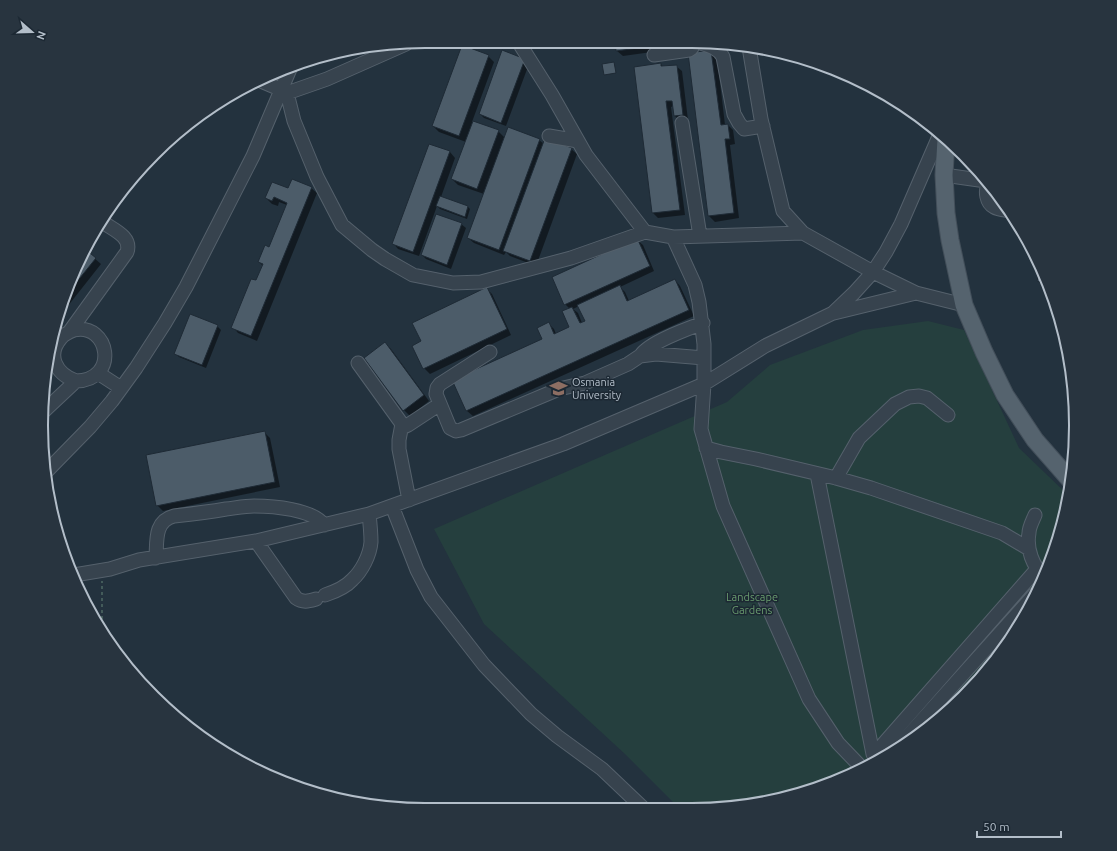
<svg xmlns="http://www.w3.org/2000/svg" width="1117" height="851" font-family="Ubuntu,sans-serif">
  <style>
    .green { fill: #253f3e }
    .shadow { fill: #0007; fill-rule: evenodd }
    .building { fill: #4c5c69; stroke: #1e2a35 }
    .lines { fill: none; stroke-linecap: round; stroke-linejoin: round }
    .minor-casing { stroke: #55616c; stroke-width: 15 }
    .major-casing { stroke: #434f5a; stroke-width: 19 }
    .path { stroke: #435b5a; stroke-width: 2; stroke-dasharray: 3 3; stroke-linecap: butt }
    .minor { stroke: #37434e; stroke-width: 13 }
    .major { stroke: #55636e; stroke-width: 17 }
    .labels { text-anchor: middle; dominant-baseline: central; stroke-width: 3; stroke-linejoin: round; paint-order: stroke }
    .poi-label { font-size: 11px; fill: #b3bec9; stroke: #1c2833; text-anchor: start }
    .park-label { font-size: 11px; fill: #699b6e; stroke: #1c2833 }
    .rim { fill: none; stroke: #b3bec9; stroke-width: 2 }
  </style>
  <rect width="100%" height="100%" fill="#23323e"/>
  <path class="green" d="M928 321 964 330 1019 448 1069 496V500L1047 572 1011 639 964 697 905 745 815 790 741 807H678L625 754 484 624 434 529 727 402 770 365 863 330Z"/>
  <path class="shadow" d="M616 42H687L688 47 623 56 617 51Z
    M711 51 717 57 725 125H728L733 130 735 144 730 145 739 218 715 222 709 216 689 54Z
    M488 56 494 62 472 122 498 131 505 138 539 140 544 144 571 149 577 154 536 266 510 256 506 252 504 255 474 243 468 238 484 194 458 185 452 179 466 142 439 132 433 126Z
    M525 59 529 64 506 126 484 118 480 114Z
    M614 63 616 73 605 75 604 74Z
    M661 64 663 67 676 66 682 71 688 120 680 121 675 116 674 106 671 107 685 215 658 218 653 213Z
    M429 145 450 152 455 158 441 197 468 207 470 209 467 219 440 209 437 206 419 256 398 249 393 243Z
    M311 188 317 193 257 341 238 333 233 327 257 282 263 266 259 262 270 248 287 205 279 202 278 206 272 204 266 198 289 190Z
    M461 224 466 228 451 269 426 259 422 255Z
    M637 240 643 245 654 271 620 287 625 292 629 301 675 280 680 286 694 316 473 416 467 411 454 381 544 340 549 324 554 329 556 334 570 328V309L565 304ZM579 306 586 322 582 323 578 313 573 309Z
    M85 250 101 264 60 316 81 255Z
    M1042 269 1047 278 1050 289 1044 287 1038 281Z
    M487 289 492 294 511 335 430 374 424 368 422 342Z
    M217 326 221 330 206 368 179 357 175 353Z
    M385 343 391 349 429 401 410 416 404 410Z
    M264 432 270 438 280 487 163 511 157 505Z"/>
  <path class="building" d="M615 42H682L616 51Z
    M462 45 489 55 459 136 432 126Z
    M502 50 525 59 501 123 479 114Z
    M711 50 721 125 728 124 730 139H725L734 213 708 216 688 53Z
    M614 62 616 73 604 75 602 64Z
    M661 63V66L677 65 683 115 674 116 672 101H666L680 210 652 213 634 67Z
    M473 121 499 130 477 189 451 179Z
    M508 127 540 139 499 250 467 238Z
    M545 138 572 148 530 261 503 251Z
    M429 144 450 151 413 252 392 244Z
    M292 179 312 187 251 336 231 328 251 279 256 280 263 264 258 262 265 245 269 247 287 203 274 197 272 201 265 198 272 182 288 188Z
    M440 196 468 206 465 217 436 206Z
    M436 214 462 223 447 265 421 255Z
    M637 238 650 266 564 305 552 277Z
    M85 249 96 258 67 294 81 255Z
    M1041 268 1047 278 1049 285 1037 281Z
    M675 279 689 310 466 411 452 380 542 339 537 328 549 322 554 334 569 327 562 311 572 307 580 323 585 321 577 305 620 285 627 301Z
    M487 287 507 329 423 369 412 346 421 341 412 323Z
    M190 314 218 325 202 365 174 354Z
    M385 342 424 395 403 411 364 358Z
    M265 431 275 482 156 506 146 455Z"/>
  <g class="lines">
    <defs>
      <path id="minor" d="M520 41 521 46 552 95 586 155 645 232 673 237 803 233 783 211 761 119 749 47
        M697 42C706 45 718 47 723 57L734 114 739 123 744 129 763 126
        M654 55 689 50 692 48 693 42
        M261 81 282 90 287 93 294 121 317 177 342 225 372 250 385 259 413 275 453 283 481 282 571 258 645 232
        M287 93 327 79 406 44
        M682 123 700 236
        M549 136 578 141
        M944 175 986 181
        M988 184C985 191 986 203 994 207 999 210 1006 210 1011 211
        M803 233 873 272 916 293
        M673 237 695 285 699 302 704 344V384L701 429 723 506 809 699 838 743 861 767
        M834 313 916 293 964 305
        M70 331 127 252C132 237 114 230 104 223
        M490 352 440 384 437 388 436 394 450 428 456 431 461 430 559 389 585 383 628 364 640 356 656 354 704 358
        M641 355C650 342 687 329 703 323
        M358 363 402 424 406 426 408 425 440 404
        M98 373 121 388
        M44 411 76 381C120 380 109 322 74 330 69 332 64 334 61 338 46 355 56 374 76 381
        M402 424 399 440V449L409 500
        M706 448 721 452 756 459 836 478 871 488 1002 533 1029 549
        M46 472 90 427 112 401 136 368 165 323 186 287 253 156 290 69
        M817 474 873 754 874 756 876 757V759
        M836 478 859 438 895 404 909 397 919 396 927 398 948 415
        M392 506 417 570 431 597 484 665 531 714 557 736 602 769 642 807
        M1035 515C1033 520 1029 527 1029 533 1026 549 1033 566 1044 577
        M256 541 296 598C303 603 309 601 316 599
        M156 558C157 541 154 521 174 516 192 514 209 512 226 509 235 508 245 506 254 506 273 506 312 509 324 525
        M74 575 110 569 139 560 256 541 369 514 563 444 704 384 765 346 833 313 854 293 873 272 886 252 901 224 940 134
        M325 595C334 592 345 588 352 580 362 571 370 555 371 542 371 533 370 523 369 514
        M895 750 1035 594
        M876 757 878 750 1037 569"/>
      <path id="major" d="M946 139 944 175 946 213 950 240 964 305 984 352 1005 395 1035 440 1071 481"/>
    </defs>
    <use href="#minor" class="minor-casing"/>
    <use href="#major" class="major-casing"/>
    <path class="path" d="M102 631V581"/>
    <use href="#minor" class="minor"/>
    <use href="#major" class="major"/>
  </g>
  <defs>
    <symbol id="university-bare" viewBox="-9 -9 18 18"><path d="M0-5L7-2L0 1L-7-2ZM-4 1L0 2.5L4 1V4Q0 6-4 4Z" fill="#8d6e63" stroke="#1c2833" stroke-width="2.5" paint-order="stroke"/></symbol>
  </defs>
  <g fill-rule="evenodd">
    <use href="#university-bare" x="546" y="376" width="25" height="25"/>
  </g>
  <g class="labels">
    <g class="poi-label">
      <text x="572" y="382">Osmania<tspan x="572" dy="13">University</tspan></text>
    </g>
    <g class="park-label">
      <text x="752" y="597">Landscape<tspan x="752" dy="13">Gardens</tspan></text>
    </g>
  </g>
  <path d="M0 0H1117V851H0ZM425 48H692A377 377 0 0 1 1069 425V426A377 377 0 0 1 692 803H425A377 377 0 0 1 48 426V425A377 377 0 0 1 425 48Z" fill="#28343f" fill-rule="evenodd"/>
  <path class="rim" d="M425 48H692A377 377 0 0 1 1069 425V426A377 377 0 0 1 692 803H425A377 377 0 0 1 48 426V425A377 377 0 0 1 425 48Z"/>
  <g transform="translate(32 32) rotate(110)" stroke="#1c2833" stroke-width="3" paint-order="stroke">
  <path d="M0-3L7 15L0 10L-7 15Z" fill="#b3bec9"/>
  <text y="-6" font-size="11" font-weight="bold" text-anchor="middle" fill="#b3bec9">N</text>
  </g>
  <path d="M977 831v6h84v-6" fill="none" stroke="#b3bec9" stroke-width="2"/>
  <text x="983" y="831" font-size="12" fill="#b3bec9" stroke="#1c2833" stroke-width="3" paint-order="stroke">50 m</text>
</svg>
